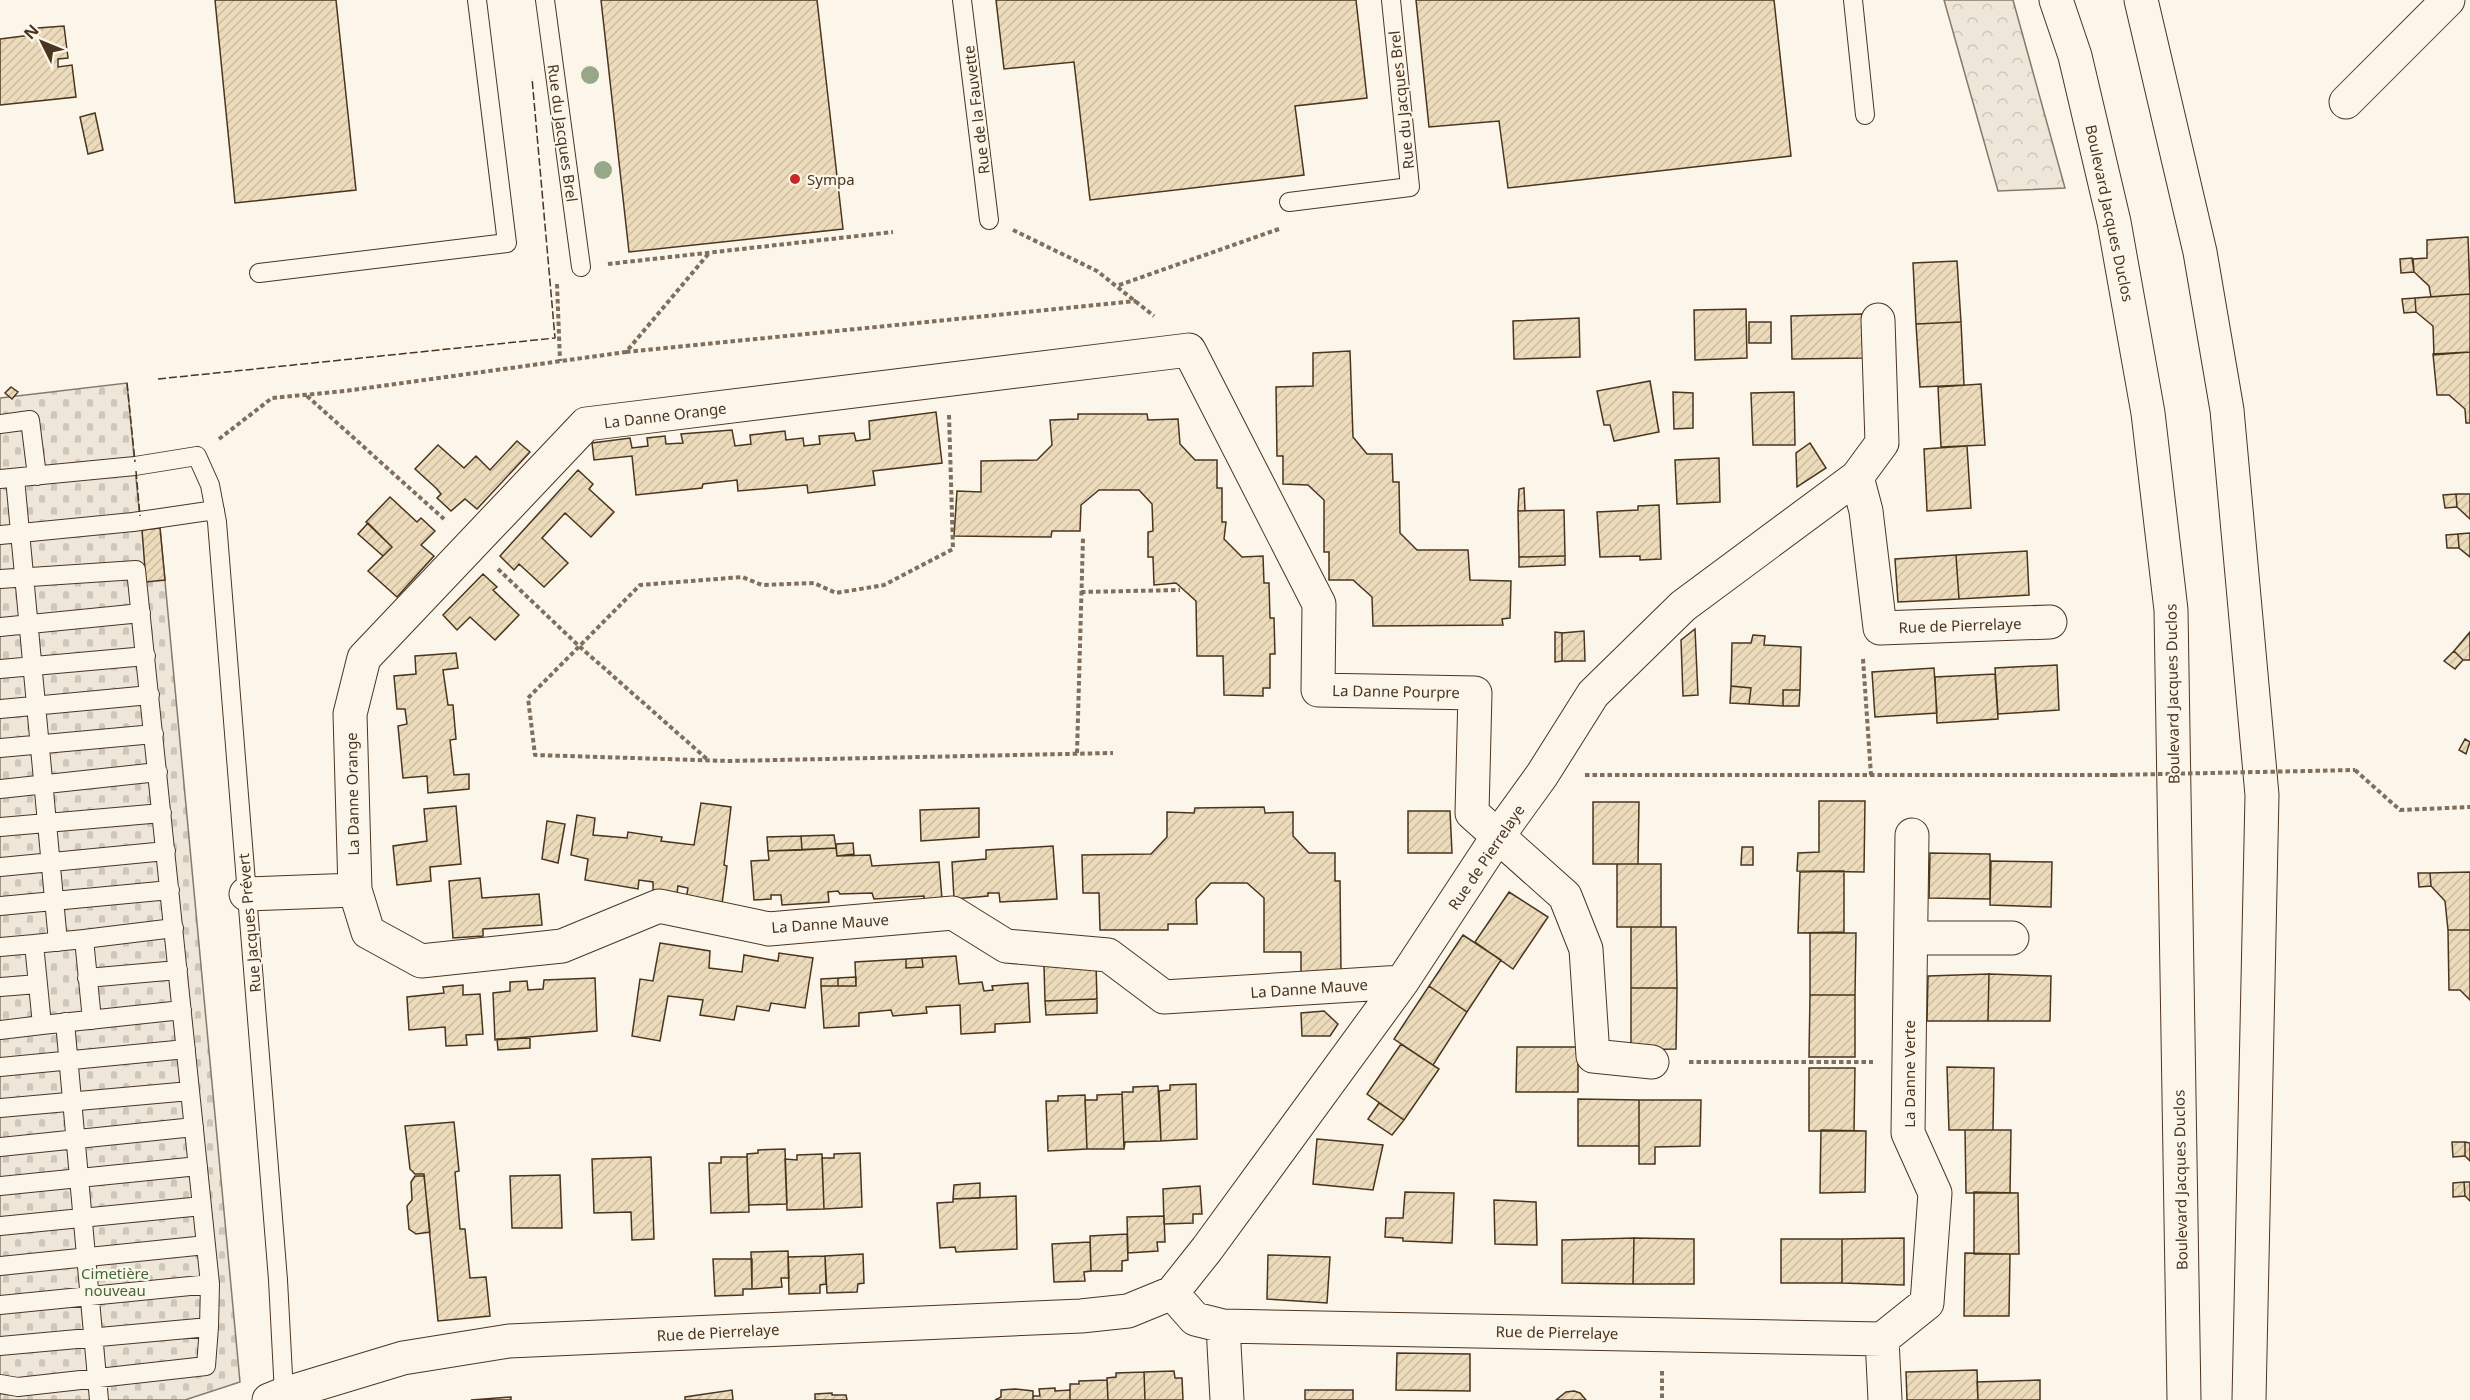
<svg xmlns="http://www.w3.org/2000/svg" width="2470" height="1400" font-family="'Noto Sans',sans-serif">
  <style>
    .forest { fill: url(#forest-crowns); stroke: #887966; stroke-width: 1.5 }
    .cemetery { fill: url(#cemetery-stones); stroke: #887966; stroke-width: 1.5 }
    .building { fill: url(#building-hatch); stroke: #4a3520; stroke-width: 1.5 }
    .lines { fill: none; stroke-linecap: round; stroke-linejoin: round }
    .lane-casing { stroke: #4a3520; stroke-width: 20 }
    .street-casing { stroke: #4a3520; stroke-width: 35 }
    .secondary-casing { stroke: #4a3520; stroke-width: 35 }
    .primary-casing { stroke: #4a3520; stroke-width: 35 }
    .path { stroke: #7f6f5c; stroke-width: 4; stroke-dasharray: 4.5 3; stroke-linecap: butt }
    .lane { stroke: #fbf6e9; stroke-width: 18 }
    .street { stroke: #fbf6e9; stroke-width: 33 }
    .secondary { stroke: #fbf6e9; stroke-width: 33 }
    .primary { stroke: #fbf6e9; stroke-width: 33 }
    .path-bridge { stroke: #7f6f5c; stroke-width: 4; stroke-dasharray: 4.5 3; stroke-linecap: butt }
    .fence { stroke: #4a3520; stroke-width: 1.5; stroke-dasharray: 8 3; stroke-linecap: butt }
    .tree { fill: #96a887 }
    .poi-dot { fill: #c62828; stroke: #fbf6e9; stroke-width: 2 }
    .labels { text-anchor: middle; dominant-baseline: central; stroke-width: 4.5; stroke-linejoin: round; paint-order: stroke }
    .street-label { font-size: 15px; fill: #4a3520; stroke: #fbf6e9 }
    .poi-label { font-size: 15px; fill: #4a3520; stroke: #fbf6e9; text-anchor: start }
    .park-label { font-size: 15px; fill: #436837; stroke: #fbf6e9 }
  </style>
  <defs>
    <pattern id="forest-crowns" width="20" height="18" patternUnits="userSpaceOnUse" patternTransform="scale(1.5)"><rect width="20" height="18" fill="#ede6d9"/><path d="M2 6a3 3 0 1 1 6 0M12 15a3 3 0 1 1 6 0" fill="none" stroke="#cdc6ba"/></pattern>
    <pattern id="cemetery-stones" width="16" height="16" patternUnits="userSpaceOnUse" patternTransform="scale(1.5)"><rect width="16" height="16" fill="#ede6d9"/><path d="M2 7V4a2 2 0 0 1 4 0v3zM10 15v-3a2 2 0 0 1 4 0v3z" fill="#cdc6ba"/></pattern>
    <pattern id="building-hatch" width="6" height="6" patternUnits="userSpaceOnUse" patternTransform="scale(1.5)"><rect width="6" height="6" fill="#ecdcbc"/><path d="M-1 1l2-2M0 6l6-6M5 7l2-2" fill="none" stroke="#ccbda1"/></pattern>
  </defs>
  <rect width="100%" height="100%" fill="#fbf6e9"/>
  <path class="forest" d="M1944 0H2013L2065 188 1998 191Z"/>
  <path class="cemetery" d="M127 383 141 530 160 528 240 1382 185 1400H0V398Z"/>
  <path class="building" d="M215 0H336L356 190 235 203Z
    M601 0H817L843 229 629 252Z
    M996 0H1356L1367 98 1295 106 1304 175 1090 200 1074 62 1004 69Z
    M1416 0H1774L1791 156 1508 188 1499 121 1429 127Z
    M64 26 68 58 58 59V67L72 65 76 97 0 105V39L39 34 38 28Z
    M95 113 103 150 88 154 80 117Z
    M2468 237 2470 294 2431 297 2429 286 2414 272 2413 259 2427 258V240Z
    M2412 258 2414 272 2401 273 2400 259Z
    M1957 261 1961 322 1916 324 1913 263Z
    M2470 294V352L2434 355 2433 326 2416 312 2415 298Z
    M2415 298 2416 312 2404 313 2402 299Z
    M1746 309 1747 358 1695 360 1694 310Z
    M1862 314 1864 358 1792 359 1791 316Z
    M1579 318 1580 357 1514 359 1513 321Z
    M1749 322H1771V343H1749Z
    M1961 322 1964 385 1920 387 1916 324Z
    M1350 351 1353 437 1367 454H1392L1393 482H1399L1400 533 1417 550H1468L1470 580 1511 581 1510 618 1502 619 1503 625 1373 626 1372 597 1353 580H1329V552H1324V500L1308 485 1283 484V456H1277L1276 387 1313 386V353Z
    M2470 352V423H2466L2465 409 2449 395H2437L2433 354Z
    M1650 381 1659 432 1614 441 1610 425H1604L1597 391Z
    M1981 384 1985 445 1941 447 1938 387Z
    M11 387 18 392 12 399 5 393Z
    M1673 392 1693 393V428L1674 429Z
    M1794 392 1795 445H1753L1751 393Z
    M936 412 942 463 873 471 875 485 808 493 807 485 738 491 737 480 703 484 702 488 636 495 632 456 594 460 592 443 630 438 632 448 648 446 647 438 665 436 666 444 683 443 681 434 732 430 735 446 751 444 750 435 785 431 786 440 803 438 804 446 820 444 819 436 854 433 856 441 870 439 869 421Z
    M1078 414H1147L1148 420 1178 419 1180 444 1195 460H1217V488H1222V522H1226L1224 539 1242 557 1263 556 1264 583H1269L1270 618H1274L1275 654H1270V688H1263V696L1224 695 1223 656H1197L1196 601 1176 583 1154 585 1153 557H1148V532L1153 531 1152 504 1139 490H1099L1081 505 1080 531H1052L1051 537 954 536 957 491 981 492V461L1037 460 1052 445 1050 420 1078 419Z
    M517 441 530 452 477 509 465 499 451 511 437 498 441 494 436 488 415 469 438 445 464 468 476 456 490 470Z
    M1810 443 1826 468 1797 487 1796 453Z
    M1967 446 1971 508 1927 511 1924 449Z
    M1719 458 1720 502 1677 504 1675 460Z
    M578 470 593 484 589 489 614 512 591 537 565 513 542 538 568 563 544 587 519 564 514 570 500 556Z
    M1524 488 1525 511H1518L1519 489Z
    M2456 494H2470V519L2457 507Z
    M2456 494 2457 507 2445 508 2443 495Z
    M390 497 417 522 421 518 435 531 421 545 434 556 397 597 368 571 392 547 366 522Z
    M1659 505 1661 559 1640 560V556L1600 557 1597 512 1638 510V506Z
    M1564 510 1565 556 1519 557 1518 511Z
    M368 523 392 547 383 556 358 534Z
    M160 528 165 580 146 582 142 530Z
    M2470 533V557L2459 548 2458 534Z
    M2458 534 2459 548H2447L2446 535Z
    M2027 551 2029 595 1959 599 1956 555Z
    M1956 555 1959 599 1898 602 1895 559Z
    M1565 556V565L1519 567V557Z
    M483 574 497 587 493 590 519 615 495 640 470 617 457 630 443 615Z
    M1695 629 1698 695 1683 696 1681 640Z
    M1584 631 1585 661H1562V633Z
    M1555 632 1562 633V661L1555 662Z
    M2470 632V660H2463L2454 651Z
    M1753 635 1765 636 1764 645 1801 647 1800 690H1783V706L1749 704 1751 688 1731 686 1732 643H1751Z
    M2454 651 2463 660 2455 669 2444 661Z
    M456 653 458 668 443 670 448 705H453L456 739 450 740 454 775 469 774V789L428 793 427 776 403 778 398 726 407 724 405 709H397L394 676 416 674 415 656Z
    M2057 665 2059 710 1998 714 1995 668Z
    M1934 668 1937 713 1875 717 1872 672Z
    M1995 674 1998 719 1937 723 1935 677Z
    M1731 686 1751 688 1749 704 1730 703Z
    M1783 690H1800L1799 706H1783Z
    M2465 739 2470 742 2466 754 2459 750Z
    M1819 801H1865L1864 872 1797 871 1798 853 1819 852Z
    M1593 802H1639L1638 864H1593Z
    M701 803 731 807 724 865 727 866 722 904 686 899 688 888 678 886 677 894 653 891V882L639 880 638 889 585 880 588 859 571 855 577 815 595 818 593 835 627 838 628 832 662 837 661 841 694 845Z
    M456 806 461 864 430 867 431 881 397 885 393 846 427 841 424 809Z
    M1264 807 1265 813 1293 812V836L1309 853H1335V881H1340L1341 974 1301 975V952H1264V898L1247 883H1211L1196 899 1197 924H1168V930H1100L1099 893H1083L1082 855 1151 854 1167 837V812L1194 813 1195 808Z
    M979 808V837L921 841 920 810Z
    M1408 811H1450L1452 853H1408Z
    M547 821 565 824 558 863 542 859Z
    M834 835 836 848 802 850 801 836Z
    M801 836 802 850 768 851 767 837Z
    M853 843 854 854 837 856 836 844Z
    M1053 846 1057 899 1000 902 999 893H988V896L954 899 952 862 986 859V850Z
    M1742 847H1753V865H1741Z
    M836 848 837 856 870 855 872 866 939 862 942 899 924 901V896L874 899 872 893 840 894 838 891 828 892 829 902 782 905 781 895H771V899L754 900 751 861 769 860 768 851Z
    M1930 853 1990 854V899L1929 898Z
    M1991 861 2052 862 2051 907 1990 905Z
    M1617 864H1661V927H1617Z
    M1844 871V932L1798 933 1800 872Z
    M2470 872V930H2448L2445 901 2431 886 2430 873Z
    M2418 873H2430L2431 886 2419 887Z
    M480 878 482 898 539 894 542 925 483 929V936L453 938 449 881Z
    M1509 892 1548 917 1513 969 1475 942Z
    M1631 927H1676L1677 988H1631Z
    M2448 930H2470V1000L2460 990H2449Z
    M1810 933H1856L1855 995H1810Z
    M1463 935 1501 960 1467 1012 1429 986Z
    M660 943 710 951 709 968 742 972 744 955 778 961 779 953 813 958 805 1008 771 1003 769 1011 737 1006 734 1020 700 1015 703 1000 668 996 660 1041 632 1036 640 979 653 981Z
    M956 956 959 984 982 982 984 991 993 990 992 986 1028 983 1030 1022 995 1024V1032L961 1034 960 1005 926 1007 927 1013 893 1016 891 1010 859 1013V1026L824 1028 821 986H856L855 962 906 959V968L923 967 922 958Z
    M922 958 923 967 906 968V959Z
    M1096 964 1097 999 1045 1001 1044 966Z
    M1989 974 2051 976 2050 1021H1988Z
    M1989 974 1988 1021H1927L1928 976Z
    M856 977V986H838V978Z
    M595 978 597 1031 495 1040 493 993 510 991V982L527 981 528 990 543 989 544 980Z
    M838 978V986H821V979Z
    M463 985V995L480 994 483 1034 466 1035 467 1045 446 1046 445 1027 409 1030 407 997 444 993 443 987Z
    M1429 986 1467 1012 1433 1065 1394 1039Z
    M1631 988H1677L1676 1049 1631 1050Z
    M1810 995H1855V1057H1809Z
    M1097 999V1013L1046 1015 1045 1001Z
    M1324 1011 1338 1024 1330 1036H1302L1301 1013Z
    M530 1038V1048L498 1050 497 1039Z
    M1401 1044 1439 1069 1404 1120 1367 1094Z
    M1517 1047H1578V1092H1516Z
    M1947 1067 1994 1068 1993 1130H1949Z
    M1809 1068H1855L1854 1131H1809Z
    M1196 1084 1197 1139 1161 1141 1159 1091 1170 1090V1085Z
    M1158 1086 1161 1141 1125 1142 1124 1149 1122 1092H1133V1087Z
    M1122 1094 1124 1149H1087L1085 1100H1097V1095Z
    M1085 1095 1087 1149 1048 1151 1046 1101H1058V1096Z
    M1578 1099 1639 1100V1146H1578Z
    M1639 1100H1701L1700 1146 1655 1147V1164H1639Z
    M1379 1103 1404 1120 1392 1135 1368 1119Z
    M454 1122 459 1171 455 1172 460 1229H465L470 1278 486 1277 490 1316 438 1321 424 1174H415L410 1169 405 1126Z
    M1821 1130 1866 1131 1865 1192 1820 1193Z
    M1965 1130H2011L2010 1193H1966Z
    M1317 1139 1383 1145 1373 1190 1313 1184Z
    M2452 1142H2465V1156L2453 1157Z
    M2465 1142 2470 1143V1161L2465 1156Z
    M785 1149 787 1204 749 1205 747 1154 758 1153V1150Z
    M860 1153 862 1207 824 1209 822 1158H834V1154Z
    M822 1154 824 1209 787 1210 785 1159 797 1160V1155Z
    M651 1157 654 1239 632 1240 631 1212 594 1213 592 1159Z
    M721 1157H747L749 1212 711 1213 709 1163H721Z
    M560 1175 562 1228H512L510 1176Z
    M415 1176H424L430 1232 416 1234 409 1229 407 1206 412 1200 411 1182Z
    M2464 1182 2465 1196 2453 1197V1183Z
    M2464 1182H2470V1201L2465 1196Z
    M980 1183V1198L953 1199 954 1185Z
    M1200 1186 1202 1214H1193V1223L1164 1224 1163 1189Z
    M1405 1192 1454 1193 1452 1243 1403 1241V1238L1385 1237 1386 1218H1403Z
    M1974 1192 2018 1193 2019 1254H1974Z
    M1016 1196 1017 1249 956 1252 955 1247 940 1248 937 1203 953 1202V1199Z
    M1494 1200 1536 1202 1537 1245 1495 1244Z
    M1164 1216 1165 1242H1157L1158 1251 1128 1253 1127 1217Z
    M1127 1234 1128 1260 1122 1261V1271H1091L1090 1236Z
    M1634 1238 1694 1239V1284H1633Z
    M1634 1238 1633 1284 1562 1283V1240Z
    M1904 1238V1285L1842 1283V1239Z
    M1781 1239H1842V1283H1781Z
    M1090 1242 1091 1271 1084 1272 1085 1281 1054 1282 1052 1244Z
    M788 1251 789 1278H781L782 1287 752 1289 751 1252Z
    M1965 1253 2010 1254 2009 1316H1964Z
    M863 1254 864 1283 858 1284 857 1292 827 1293 825 1256Z
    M1268 1255 1330 1257 1327 1303 1267 1299Z
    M825 1256 826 1284 820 1285V1293L789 1294 788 1257Z
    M713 1259H752V1289H743V1295L715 1296Z
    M1397 1353 1470 1354V1391L1396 1390Z
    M1977 1370 1978 1400H1907L1906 1372Z
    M1174 1371 1175 1378H1182L1183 1400H1145L1144 1372Z
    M1144 1372 1145 1400H1108L1107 1378 1116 1377V1373Z
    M1107 1380 1108 1400H1070V1384H1079V1381Z
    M2040 1380V1400H1978L1977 1382Z
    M1055 1388V1391L1070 1390V1400H1033V1396H1040L1039 1389Z
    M1015 1389 1033 1391V1400H995L1001 1397V1390Z
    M732 1390 733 1400H685V1397Z
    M1305 1390H1353V1400H1305Z
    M1574 1391 1580 1393 1586 1400H1556L1566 1392Z
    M832 1393V1395H846L847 1400H815V1394Z
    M511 1397V1400H471Z"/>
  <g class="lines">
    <defs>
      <path id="lane" d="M545 0 581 267
        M962 0 989 220
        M1853 0 1865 115
        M1289 202 1410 187 1391 0
        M259 273 507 243 477 0
        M0 424 30 420 37 476
        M15 478 58 942
        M0 479 135 466 197 456 210 485 217 522 278 1280 284 1394
        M0 535 133 522 215 510
        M0 579 136 570 210 1284 209 1327 206 1366 18 1387 0 1384
        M0 627 141 613
        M0 669 146 656
        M0 709 150 695
        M0 748 154 734
        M0 789 158 772
        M0 827 162 813
        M0 867 166 851
        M0 906 170 890
        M84 939 174 928
        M0 947 34 944
        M87 978 178 970
        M0 987 38 984
        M92 1020 84 939 34 944 42 1025 182 1010
        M65 1022 99 1400
        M0 1030 42 1025
        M0 1067 186 1049
        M0 1108 190 1091
        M0 1147 194 1127
        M0 1186 198 1166
        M0 1226 202 1206
        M0 1266 206 1245
        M0 1305 210 1284
        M0 1346 209 1327"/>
      <path id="street" d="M2346 102 2448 0
        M1878 320 1882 443 1857 477 1866 511 1880 628 2050 622
        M355 890 350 714 364 658 586 424 1189 350 1319 604 1318 690 1475 693 1472 813 1565 896 1586 949 1593 1056 1652 1062
        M246 894 355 890 368 932 421 961 562 946 659 906 769 929 953 913 1006 946 1108 955 1164 997 1402 982
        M1912 938H2012
        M1172 1293 1207 1249 1402 982 1498 836 1542 775 1593 694 1683 606 1857 477
        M1223 1326 1227 1400
        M284 1394 403 1358 509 1341 1081 1316 1128 1311 1172 1293 1195 1319 1223 1326 1882 1339
        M1885 1400 1882 1339 1927 1303 1935 1193 1908 1133 1912 835"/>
      <path id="secondary" d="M269 1400 284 1394V1400"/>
      <path id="primary" d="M2056 0 2075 56 2114 222 2148 413 2171 610 2184 1400
        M2141 0 2200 252 2227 410 2262 795 2249 1400"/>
    </defs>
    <use href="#lane" class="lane-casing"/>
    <use href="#street" class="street-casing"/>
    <use href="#secondary" class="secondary-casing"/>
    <use href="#primary" class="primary-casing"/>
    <path class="path" d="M1013 230 1097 271 1154 316
      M608 264 893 232
      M557 284 560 361
      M1119 285 1279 229
      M626 352 1136 301
      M307 396 444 519
      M949 415 953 549 884 585 836 593 814 583 762 585 742 577 640 585 528 698 535 755 729 761 1113 753
      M219 439 272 398 345 391 626 352 709 253
      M498 569 579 646 708 760
      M1081 592 1180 590
      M1863 659 1871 775
      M1077 753 1083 538
      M2355 770 2400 810 2470 807
      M1585 775H2113
      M1689 1062H1873
      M1662 1371V1400"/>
    <use href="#lane" class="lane"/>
    <use href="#street" class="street"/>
    <use href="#secondary" class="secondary"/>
    <use href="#primary" class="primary"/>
    <path class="path-bridge" d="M2113 775 2355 770"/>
    <path class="fence" d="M158 379 555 338 532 78
      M127 383 135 462
      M136 471 140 516"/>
  </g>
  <g class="tree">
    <circle cx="590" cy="75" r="9"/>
    <circle cx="603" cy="170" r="9"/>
  </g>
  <circle class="poi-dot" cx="795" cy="179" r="6"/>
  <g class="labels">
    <g class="street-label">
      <text transform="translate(1401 100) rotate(-96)">Rue du Jacques Brel</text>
      <text transform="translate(976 110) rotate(-97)">Rue de la Fauvette</text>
      <text transform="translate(563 133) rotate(82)">Rue du Jacques Brel</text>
      <text transform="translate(2110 213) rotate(78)">Boulevard Jacques Duclos</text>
      <text transform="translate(665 415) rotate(-7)">La Danne Orange</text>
      <text transform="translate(1960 625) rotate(-2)">Rue de Pierrelaye</text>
      <text transform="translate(1396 691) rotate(1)">La Danne Pourpre</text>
      <text transform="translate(2172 694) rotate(-91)">Boulevard Jacques Duclos</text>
      <text transform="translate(352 794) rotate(-91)">La Danne Orange</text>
      <text transform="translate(1486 857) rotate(-56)">Rue de Pierrelaye</text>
      <text transform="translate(249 923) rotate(-95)">Rue Jacques Prévert</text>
      <text transform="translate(830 923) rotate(-4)">La Danne Mauve</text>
      <text transform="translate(1309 988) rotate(-4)">La Danne Mauve</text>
      <text transform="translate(1909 1074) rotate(-90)">La Danne Verte</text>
      <text transform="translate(2180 1180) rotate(-91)">Boulevard Jacques Duclos</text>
      <text transform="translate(718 1332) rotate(-3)">Rue de Pierrelaye</text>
      <text transform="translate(1557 1332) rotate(1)">Rue de Pierrelaye</text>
    </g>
    <g class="poi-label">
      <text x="807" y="179">Sympa</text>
    </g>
    <g class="park-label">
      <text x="115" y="1273">Cimetière<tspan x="115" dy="17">nouveau</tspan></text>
    </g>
  </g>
  <g transform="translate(42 42) rotate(313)" stroke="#fbf6e9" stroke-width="4.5" paint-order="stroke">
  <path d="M0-4.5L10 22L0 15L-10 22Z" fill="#4a3520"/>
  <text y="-9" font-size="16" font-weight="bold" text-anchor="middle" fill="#4a3520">N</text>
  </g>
</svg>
